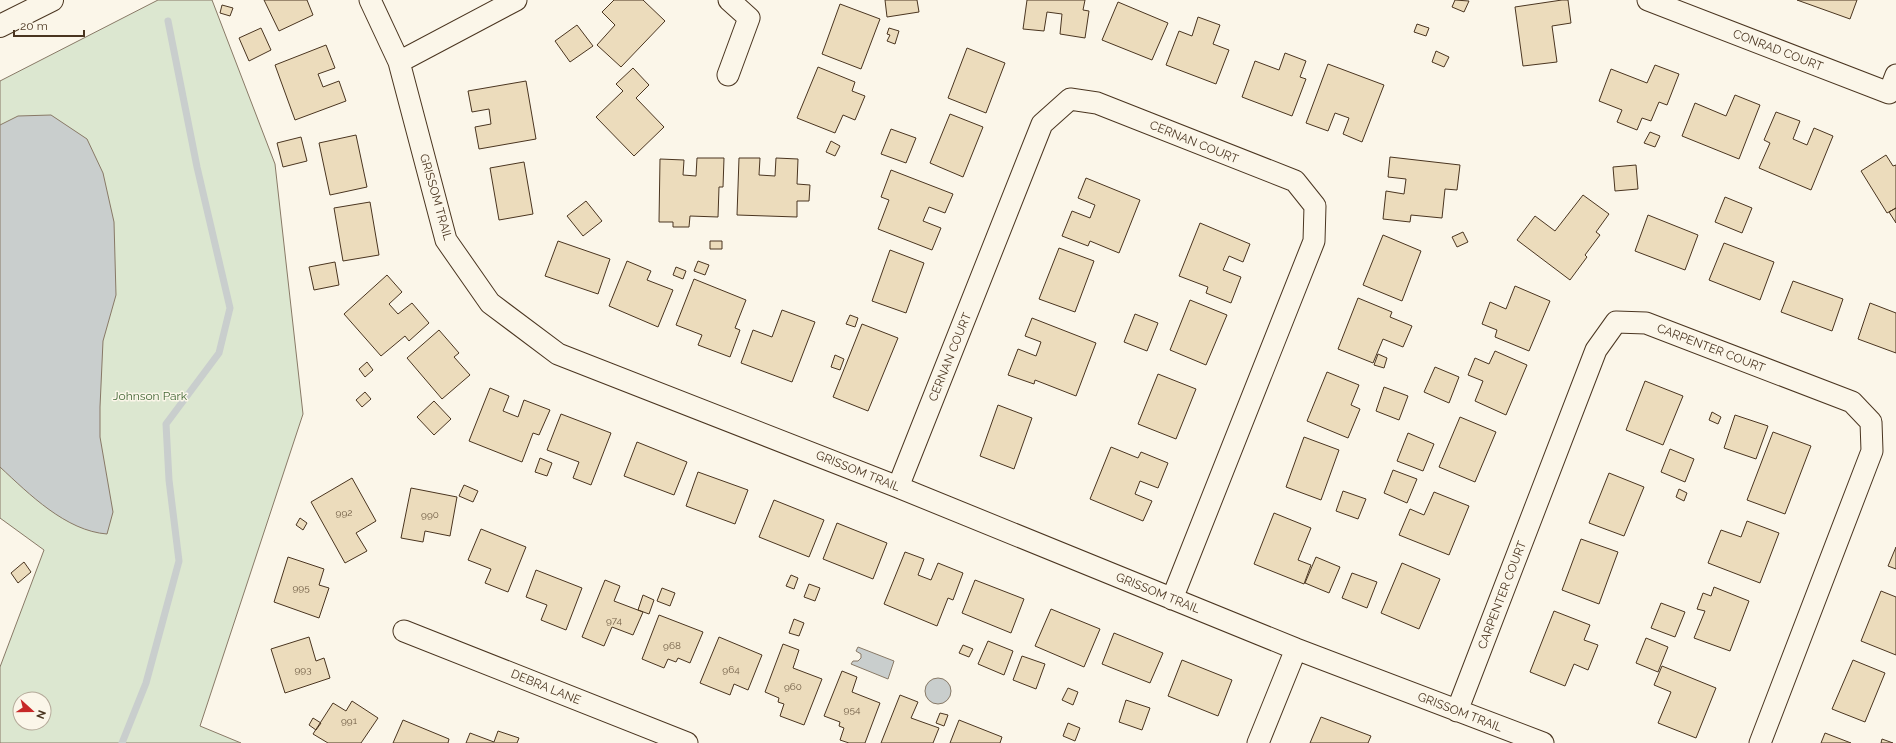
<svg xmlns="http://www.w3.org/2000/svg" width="1896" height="743" font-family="Raleway,sans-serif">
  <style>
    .green { fill: #dce7d0; stroke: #887966; fill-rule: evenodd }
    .water { fill: #c9cecd; stroke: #887966 }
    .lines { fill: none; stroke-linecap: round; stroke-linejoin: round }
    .stream { stroke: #c9cecd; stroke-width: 7 }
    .building { fill: #ecdcbc; stroke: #4a3520 }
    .minor-casing { stroke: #4a3520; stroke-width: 23 }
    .secondary-casing { stroke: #4a3520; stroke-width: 24 }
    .minor { stroke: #fbf6e9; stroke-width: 21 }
    .secondary { stroke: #fbf6e9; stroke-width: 22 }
    .labels { text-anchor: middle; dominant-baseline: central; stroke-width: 3; stroke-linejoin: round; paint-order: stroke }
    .number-label { font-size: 10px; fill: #725f47 }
    .street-label { font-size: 12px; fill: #4a3520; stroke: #fbf6e9 }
    .park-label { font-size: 12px; fill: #436837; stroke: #fbf6e9 }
  </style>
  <rect width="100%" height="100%" fill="#fbf6e9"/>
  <path class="green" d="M158 0H212L275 164 303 414 200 726 241 743H0V667L44 550 0 518V81ZM20 699H44V723H20Z"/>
  <path class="water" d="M51 115 87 139 103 173 114 222 116 295 103 341 100 407V437L113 512 107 534C66 531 29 494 0 467V125L18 116Z
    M858 647 894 661 888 679 851 664 853 661H858L861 658V654L856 651Z
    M925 691a13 13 0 1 1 26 0a13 13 0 1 1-26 0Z"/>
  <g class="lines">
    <path class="stream" d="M122 743 146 683 179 561 169 480 166 424 219 353 230 308 197 167 168 21"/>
  </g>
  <path class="building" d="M264 0H307L313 15 279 31Z
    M614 0H643L665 21 621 67 597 45 615 25 602 12Z
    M885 0H917L919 12 887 17Z
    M1027 0H1085L1083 10 1089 11 1085 38 1060 34 1062 14 1047 12 1044 31 1023 29Z
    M1455 0 1469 1 1464 12 1452 7Z
    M1562 0H1568L1571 23 1552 26 1557 62 1523 66 1515 7Z
    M1797 0H1857L1850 19Z
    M1118 2 1168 23 1152 60 1102 40Z
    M840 4 880 19 861 69 822 54Z
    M222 5 233 8 230 16 220 13Z
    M1198 17 1220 25 1213 44 1229 50 1216 84 1166 65 1179 31 1192 36Z
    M1417 24 1429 28 1426 36 1414 32Z
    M577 25 593 46 570 62 555 41Z
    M261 28 271 50 249 61 239 38Z
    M889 28 899 31 895 44 887 41 890 35 887 34Z
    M326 45 335 68 318 74 323 87 339 81 346 101 295 120 275 65Z
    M967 48 1005 63 986 113 948 98Z
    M1436 51 1449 57 1444 67 1432 62Z
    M1285 53 1306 61 1300 77 1306 79 1292 116 1242 97 1255 61 1279 70Z
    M1328 64 1384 85 1362 142 1343 134 1349 118 1335 113 1328 131 1306 123Z
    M1655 65 1679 74 1667 105 1659 102 1651 121 1642 118 1637 130 1617 122 1622 110 1599 101 1611 69 1647 83Z
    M818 67 855 82 852 91 865 96 855 120 843 115 835 133 797 118Z
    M633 68 649 85 636 98 664 127 634 156 596 117 623 91 616 84Z
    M526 81 536 139 479 149 475 127 491 124 489 109 472 112 468 91Z
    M1735 95 1760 105 1739 159 1682 136 1695 103 1726 116Z
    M1776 112 1800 121 1793 139 1807 145 1814 128 1833 136 1811 190 1759 168 1770 143 1764 140Z
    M950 114 983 127 963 177 930 163Z
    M891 129 916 138 906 163 881 154Z
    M1650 132 1660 136 1655 147 1644 143Z
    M356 135 367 187 330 195 319 143Z
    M301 137 307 161 283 167 277 143Z
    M831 141 840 146 835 156 826 152Z
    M1886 155 1893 166 1896 165V208L1887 213 1861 171Z
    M1390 157 1460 165 1457 190 1445 189 1442 218 1411 215 1410 222 1383 219 1386 191 1404 194 1406 179 1388 177Z
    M697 158H724L723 187H719L718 217 690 216 689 227H673V222H659L660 159 684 160 683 175 696 176Z
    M739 158H760L759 175 775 176 776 158 798 159 797 184 810 185 809 201H797V217L737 215Z
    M524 162 533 214 499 220 490 168Z
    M1636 165 1638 189 1615 191 1613 167Z
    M891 170 953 194 945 213 929 207 923 221 941 228 932 250 878 229 889 200 881 197Z
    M1086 178 1140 200 1119 253 1090 241 1088 246 1062 236 1072 211 1090 218 1095 205 1078 198Z
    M1583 195 1609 214 1596 232 1600 235 1585 255 1587 257 1570 280 1517 240 1535 216 1555 231Z
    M1725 197 1752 208 1742 233 1715 222Z
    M586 201 602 221 583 236 567 216Z
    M370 202 379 255 343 261 334 208Z
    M1896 208V223L1889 212Z
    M1648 215 1698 235 1685 270 1635 251Z
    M1200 223 1250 244 1243 262 1229 256 1223 270 1241 277 1231 303 1206 293 1208 287 1179 276Z
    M1463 232 1468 242 1457 247 1452 237Z
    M1383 235 1421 251 1402 301 1363 285Z
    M558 241 610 259 598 294 545 276Z
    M710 241H722V249H710Z
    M1724 243 1774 262 1760 300 1709 280Z
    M1059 248 1094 261 1075 312 1039 299Z
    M890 250 924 263 906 313 872 301Z
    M627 261 651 271 647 280 673 290 658 327 609 306Z
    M698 261 709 265 705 275 694 271Z
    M335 262 339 285 314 290 309 267Z
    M676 267 686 271 683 279 673 275Z
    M387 275 402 292 389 304 398 314 412 303 429 323 409 341 405 336 381 356 344 314Z
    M694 279 746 300 735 328 740 330 730 357 698 345 702 335 676 325Z
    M1793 281 1843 299 1832 331 1781 312Z
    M1515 286 1550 301 1529 351 1495 337 1497 330 1482 324 1490 302 1506 309Z
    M1358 298 1392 312 1390 317 1412 326 1403 347 1383 339 1373 363 1338 349Z
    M1190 300 1227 315 1206 365 1170 350Z
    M1870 303 1896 313V353L1858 339Z
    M782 310 815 322 792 382 741 363 753 330 772 337Z
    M1135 314 1158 323 1147 351 1124 342Z
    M850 315 858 318 855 327 846 324Z
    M1032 318 1096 343 1076 396 1035 380 1034 384 1008 375 1018 349 1036 356 1041 342 1025 336Z
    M862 324 898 338 868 411 833 397Z
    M439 330 459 353 454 357 470 375 442 399 407 358Z
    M1495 351 1527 365 1506 415 1475 401 1483 381 1468 375 1475 358 1489 364Z
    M1378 354 1387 358 1384 368 1374 365Z
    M835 355 844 359 840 370 831 367Z
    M367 362 373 370 365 377 359 369Z
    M1435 367 1459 377 1449 403 1424 392Z
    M1327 372 1359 385 1351 405 1360 409 1348 438 1307 421Z
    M1158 374 1196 389 1176 439 1138 424Z
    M1645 381 1683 396 1663 445 1626 430Z
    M1384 387 1408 396 1399 420 1376 411Z
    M490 388 509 396 503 411 518 417 524 400 550 410 539 435 533 433 522 462 469 441Z
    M365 392 371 399 362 407 356 400Z
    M434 401 451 419 434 435 417 417Z
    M998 405 1032 418 1014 469 980 456Z
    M1712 412 1721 417 1718 424 1709 420Z
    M561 414 611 433 591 485 573 478 579 462 547 450Z
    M1735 415 1768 426 1756 459 1724 448Z
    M1460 417 1496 432 1475 482 1439 467Z
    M1773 432 1811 446 1785 514 1747 500Z
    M1408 433 1434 444 1423 471 1397 461Z
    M1304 437 1339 450 1321 500 1286 487Z
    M637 442 687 462 674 495 624 476Z
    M1111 447 1138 458 1141 452 1168 463 1158 488 1140 481 1135 494 1152 501 1143 521 1090 499Z
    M1670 449 1694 459 1685 482 1661 472Z
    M540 458 552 463 547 476 535 472Z
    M1393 470 1417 479 1407 503 1384 493Z
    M698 472 748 490 735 524 686 506Z
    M1609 473 1644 487 1624 536 1589 523Z
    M352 478 376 521 356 533 367 551 345 563 311 502Z
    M464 485 478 491 473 502 459 496Z
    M411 488 457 497 450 536 425 531 423 542 401 538Z
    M1679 489 1687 493 1684 501 1676 497Z
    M1343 491 1366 499 1358 519 1336 511Z
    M1434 492 1469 506 1449 555 1399 535 1410 509 1424 515Z
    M774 500 824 520 809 557 759 537Z
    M1274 513 1311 528 1298 560 1311 565 1304 584 1254 564Z
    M300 518 307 523 303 530 296 525Z
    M1747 521 1779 533 1760 583 1708 563 1721 530 1741 537Z
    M837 523 887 543 873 579 823 559Z
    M481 529 526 547 508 592 485 583 491 569 468 560Z
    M1581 539 1618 552 1599 604 1562 590Z
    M1896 547V569L1888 566Z
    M905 552 924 559 918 575 931 580 938 563 963 573 953 600 948 598 937 626 884 604Z
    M288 557 324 569 319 585 329 588 319 618 274 602Z
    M1316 557 1340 567 1329 593 1305 583Z
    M24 562 31 572 18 583 11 573Z
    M1402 563 1440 579 1419 629 1381 613Z
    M536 570 582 588 566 630 541 620 547 605 526 597Z
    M1352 573 1377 582 1367 608 1342 598Z
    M791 575 798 578 794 589 786 586Z
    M605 580 620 586 614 601 643 612 633 635 612 627 604 646 582 637Z
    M975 580 1024 599 1011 633 962 613Z
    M809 584 820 588 815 601 804 597Z
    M1714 587 1749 601 1730 651 1694 638 1705 611 1697 609 1703 593 1711 596Z
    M662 588 675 593 670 606 657 601Z
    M1881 591 1896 597V655L1861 641Z
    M643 595 654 600 649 614 638 610Z
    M1661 603 1685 612 1675 637 1651 628Z
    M1051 609 1100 629 1084 667 1035 646Z
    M1554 611 1590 625 1584 640 1598 645 1588 670 1574 664 1565 686 1530 672Z
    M659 615 703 632 690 663 678 658 676 662 668 659 664 668 642 659Z
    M794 619 804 623 799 636 789 633Z
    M1114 633 1163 653 1150 683 1102 664Z
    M309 637 316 661 324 658 330 678 285 693 271 649Z
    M719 637 762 655 748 690 734 684 730 695 700 683Z
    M1646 638 1668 647 1658 672 1636 663Z
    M988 641 1013 651 1004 675 978 664Z
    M783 644 799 650 793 668 822 679 804 725 780 716 784 704 778 702 779 698 765 692Z
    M963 645 973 649 969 657 959 653Z
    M1022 656 1045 664 1036 689 1013 680Z
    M1182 660 1232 680 1218 716 1168 696Z
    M1853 660 1885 673 1865 722 1832 709Z
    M1662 666 1716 688 1696 738 1658 723 1671 692 1654 685Z
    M842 671 857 677 852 692 880 703 865 743H849L840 740 844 728 839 726 840 722 824 716Z
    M1068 688 1078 692 1073 705 1062 700Z
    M900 695 918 702 911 718 939 728 933 743H881Z
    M1126 700 1150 708 1142 730 1119 722Z
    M352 701 378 718 361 743H328L313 734 333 703 346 711Z
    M940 713 948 715 944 726 936 723Z
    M1321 717 1371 736 1368 743H1310Z
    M313 718 321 723 316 730 309 725Z
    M403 720 449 739 448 743H393Z
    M959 720 1002 737 1000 743H950Z
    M1068 723 1080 728 1075 741 1063 736Z
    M498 731 519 738 517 743H466L470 733 494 742Z
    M1825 733 1851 743H1821Z
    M1882 739 1893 743H1881Z"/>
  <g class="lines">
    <defs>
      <path id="minor" d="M370 0 399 62 446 240 490 303 558 354 898 487 1296 649 1543 743
        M1648 0 1889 93 1896 75
        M399 62 516 0
        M728 75 749 18 729 0
        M898 487 1042 124 1070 99 1097 103 1295 181 1315 206 1314 241 1172 599
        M404 631 687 743
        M1457 711 1596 350 1616 322 1646 323 1852 402 1871 422 1872 451 1760 743
        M1258 743 1296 649"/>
      <path id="secondary" d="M0 26 52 0"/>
    </defs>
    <use href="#minor" class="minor-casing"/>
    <use href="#secondary" class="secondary-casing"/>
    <use href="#minor" class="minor"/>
    <use href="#secondary" class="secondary"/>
  </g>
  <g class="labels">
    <g class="number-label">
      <text x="344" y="512">992</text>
      <text x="430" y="514">990</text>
      <text x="301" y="587">995</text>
      <text x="614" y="620">974</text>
      <text x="672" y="645">968</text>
      <text x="303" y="669">993</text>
      <text x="731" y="669">964</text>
      <text x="793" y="686">960</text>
      <text x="852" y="709">954</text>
      <text x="349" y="720">991</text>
    </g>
    <g class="street-label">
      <text transform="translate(1778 50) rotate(21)">CONRAD COURT</text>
      <text transform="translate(1194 142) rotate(22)">CERNAN COURT</text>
      <text transform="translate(436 197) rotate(74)">GRISSOM TRAIL</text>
      <text transform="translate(1711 348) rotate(21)">CARPENTER COURT</text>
      <text transform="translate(950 357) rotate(-68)">CERNAN COURT</text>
      <text transform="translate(858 471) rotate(22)">GRISSOM TRAIL</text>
      <text transform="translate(1158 593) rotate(22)">GRISSOM TRAIL</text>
      <text transform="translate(1502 595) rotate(-69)">CARPENTER COURT</text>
      <text transform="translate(546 687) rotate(22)">DEBRA LANE</text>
      <text transform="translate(1460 712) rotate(21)">GRISSOM TRAIL</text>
    </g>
    <g class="park-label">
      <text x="150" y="396">Johnson Park</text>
    </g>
  </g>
  <g transform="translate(32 711) rotate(111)"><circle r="19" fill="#fbf6e9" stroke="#b4a999"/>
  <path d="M0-3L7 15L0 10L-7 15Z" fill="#c62828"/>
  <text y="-6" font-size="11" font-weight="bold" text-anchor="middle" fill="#4a3520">N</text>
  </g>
  <path d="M14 30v6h70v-6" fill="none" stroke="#4a3520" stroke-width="2"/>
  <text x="20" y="30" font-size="12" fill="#4a3520" stroke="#fbf6e9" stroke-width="3" paint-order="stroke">20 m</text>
</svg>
